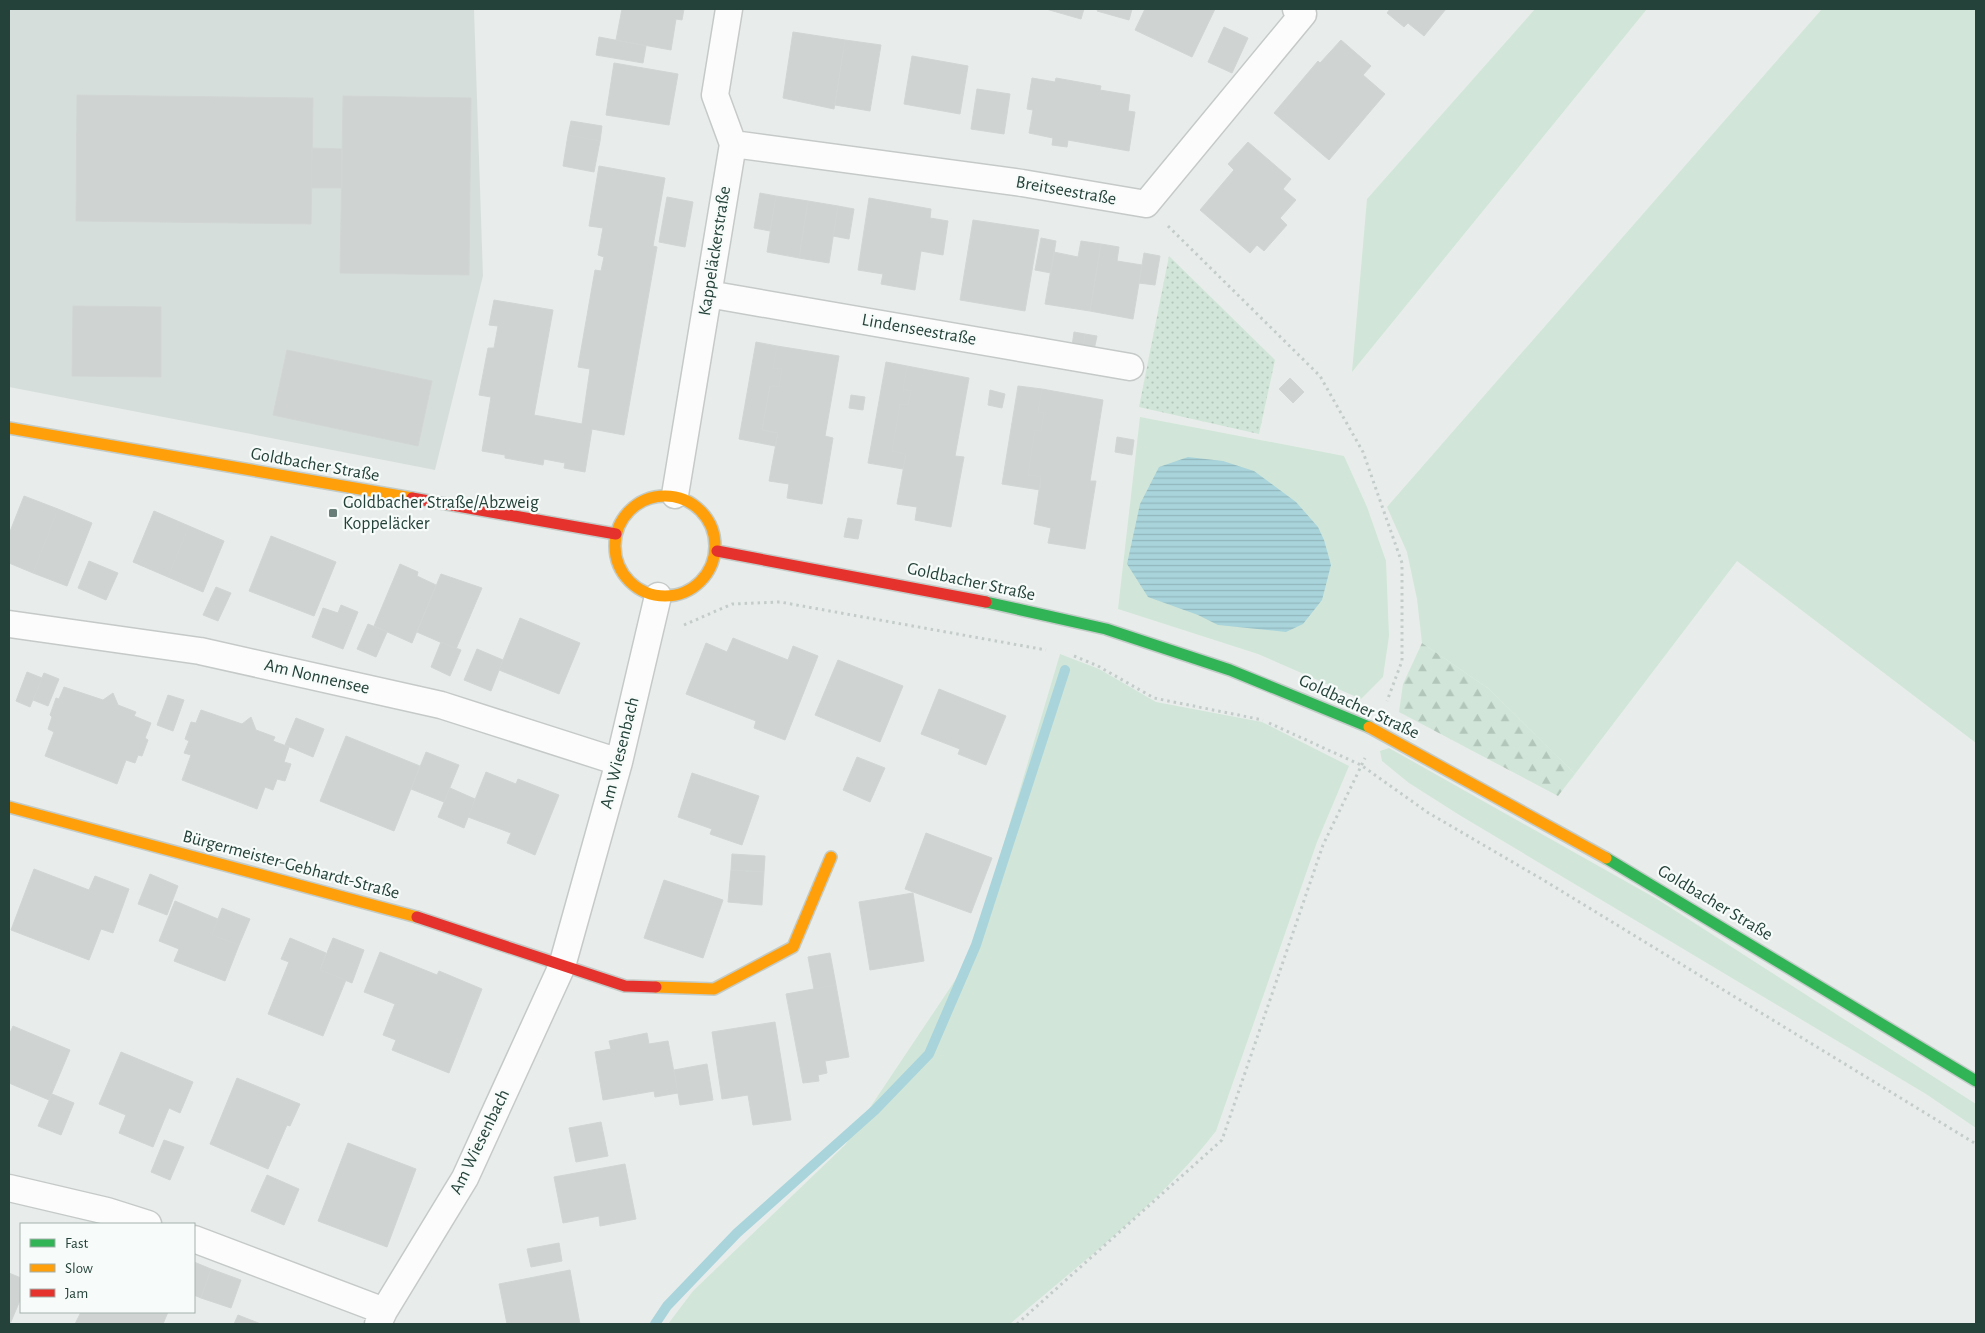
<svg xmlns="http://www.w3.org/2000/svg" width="1985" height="1333" font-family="'Alegreya Sans',sans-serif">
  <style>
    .built { fill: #d6dedb }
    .grass { fill: #d1e6d8 }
    .forest { fill: url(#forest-firs) }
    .park { fill: url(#park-dots) }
    .water { fill: url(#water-rules) }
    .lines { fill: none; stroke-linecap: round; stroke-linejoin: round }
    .stream { stroke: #a9d4db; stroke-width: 10 }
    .building { fill: #cfd4d2; stroke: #d1d6d4 }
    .street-casing { stroke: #c5cac8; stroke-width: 29 }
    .fast-casing { stroke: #c3cbc8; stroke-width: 14 }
    .slow-casing { stroke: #c3cbc8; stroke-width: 14 }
    .jam-casing { stroke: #c3cbc8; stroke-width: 14 }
    .path { stroke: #c3ccca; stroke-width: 3; stroke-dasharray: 2.5 4; stroke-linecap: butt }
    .street { stroke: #fcfcfc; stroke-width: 26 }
    .fast { stroke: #30b455; stroke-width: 11 }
    .slow { stroke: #ff9f0a; stroke-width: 11 }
    .jam { stroke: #e5322d; stroke-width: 11 }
    .poi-dot { fill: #697e78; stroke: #f7fbf9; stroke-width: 2 }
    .labels { text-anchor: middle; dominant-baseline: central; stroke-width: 4.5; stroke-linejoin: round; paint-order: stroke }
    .street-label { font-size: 18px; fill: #24423a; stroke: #f7fbf9 }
    .poi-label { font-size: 18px; fill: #24423a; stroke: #f7fbf9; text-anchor: start }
  </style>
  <defs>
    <pattern id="forest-firs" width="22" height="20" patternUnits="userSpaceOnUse" patternTransform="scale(1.25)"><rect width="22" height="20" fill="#d1e6d8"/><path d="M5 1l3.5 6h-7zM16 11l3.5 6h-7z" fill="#b3c6ba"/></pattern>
    <pattern id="park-dots" width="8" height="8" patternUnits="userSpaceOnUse" patternTransform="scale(1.25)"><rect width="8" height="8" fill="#d1e6d8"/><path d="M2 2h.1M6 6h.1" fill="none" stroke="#b3c6ba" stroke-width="1.8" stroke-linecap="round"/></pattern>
    <pattern id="water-rules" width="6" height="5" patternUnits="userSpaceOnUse" patternTransform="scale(1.25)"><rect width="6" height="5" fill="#a9d4db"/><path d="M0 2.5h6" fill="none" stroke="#91b7bd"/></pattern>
  </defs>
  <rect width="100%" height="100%" fill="#e8edeb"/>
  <path class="built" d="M9 9H474L483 276 435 470 9 387Z"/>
  <path class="grass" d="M1535 9H1647L1352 372 1367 199Z
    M1822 9H1976V743L1737 561 1575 774 1489 689 1422 643 1417 599 1407 552 1387 507Z
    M1140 417 1344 456 1367 507 1386 561 1389 636 1383 677 1361 699 1258 654 1118 609Z
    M1060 654 1099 669 1156 702 1262 722 1349 766 1317 842 1216 1131C1159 1205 1080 1263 1010 1324H668L693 1291 845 1145 970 958Z
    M1389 748 1657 899 1976 1104V1128L1926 1094 1461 816 1409 783 1382 761 1380 751Z"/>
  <path class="forest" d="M1422 643 1489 689 1575 774 1558 796 1399 712 1403 684Z"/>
  <path class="park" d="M1169 256 1275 360 1259 434 1139 407Z"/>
  <path class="water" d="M1188 457 1223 461 1254 471 1296 502 1318 527 1324 540 1331 565 1322 600 1303 624 1286 632 1218 625 1198 615 1148 597 1127 564 1140 504 1159 467Z"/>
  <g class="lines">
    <path class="stream" d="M655 1324 667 1306 737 1233 875 1110 929 1054 976 945 1065 670"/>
  </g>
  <path class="building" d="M622 9H684L682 20 676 19 671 50 616 40Z
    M1046 9H1084L1081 19Z
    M1098 9H1132L1129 20 1097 11Z
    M1145 9H1215L1192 57 1135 30Z
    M1390 9H1446L1424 36 1408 23 1404 27 1387 13Z
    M1224 27 1248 38 1232 73 1208 62Z
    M793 32 845 40 834 109 783 98Z
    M599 37 646 46 643 63 596 55Z
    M845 40 881 45 870 111 835 105Z
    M1341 40 1371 66 1363 75 1385 94 1329 160 1274 113 1318 61 1320 63Z
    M912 56 968 66 960 114 904 104Z
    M614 63 678 74 669 125 606 115Z
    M1032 78 1055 82 1056 78 1101 86 1100 90 1130 95 1128 111 1135 112 1129 151 1068 140 1067 147 1052 145 1053 138 1029 133 1033 110 1027 109Z
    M977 89 1010 94 1004 134 971 129Z
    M77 95 313 98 311 224 76 221Z
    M343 96 471 98 469 275 340 273Z
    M571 121 602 126 600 141 568 135Z
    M568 135 600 141 594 172 563 166Z
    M1248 142 1291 179 1283 189 1296 200 1280 218 1287 225 1264 251 1257 245 1250 253 1200 210 1234 170 1228 164Z
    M312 148 342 149V188H311Z
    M599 166 665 178 653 246 657 247 624 435 592 429 585 472 564 468 565 463 544 459 543 465 505 458V455L482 451 491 397 479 395 488 348H494L498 326 489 325 494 300 553 310 534 415 582 424 590 369 578 367 595 270 601 271 604 257 598 255 603 228 589 226Z
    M760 193 776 196 770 231 754 228Z
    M776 196 808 201 799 258 767 252Z
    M667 197 693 202 685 247 659 242Z
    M869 198 931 209 930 218 948 221 943 255 921 251 915 290 881 284 883 274 858 270Z
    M808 201 838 206 829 263 799 258Z
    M838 206 854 209 849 239 833 236Z
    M973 220 1039 230 1025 311 960 300Z
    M1041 238 1056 241 1051 273 1035 270Z
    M1081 241 1101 244 1090 311 1045 304 1054 252 1078 257Z
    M1101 244 1119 247 1117 261 1142 265 1133 319 1090 311Z
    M1144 253 1160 256 1155 285 1139 283Z
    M73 306 161 307V377L72 376Z
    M1074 332 1085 334 1083 348 1072 346Z
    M1085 334 1097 336 1094 350 1083 348Z
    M756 342 777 346 773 368 782 369 779 387 770 386 762 430 778 433 775 446 739 439Z
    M777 346 839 356 825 436 833 438 822 504 787 498 789 484 769 481 778 433 762 430 770 386 779 387 782 369 773 368Z
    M287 350 432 381 418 446 273 415Z
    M886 362 907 366 903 389 911 391 908 405 900 404 892 451 906 454 903 469 868 463Z
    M907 366 969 378 955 456 964 457 951 527 915 520 917 507 897 504 906 454 892 451 900 404 908 405 911 391 903 389Z
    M1290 378 1304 392 1293 403 1279 389Z
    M1018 386 1042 389 1038 412 1044 413 1041 431 1035 430 1028 475 1041 477 1040 490 1002 484Z
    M1042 389 1103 400 1090 481H1096L1085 549 1048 543 1051 528 1034 524 1041 477 1028 475 1035 430 1041 431 1044 413 1038 412Z
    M990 390 1005 394 1002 408 988 405Z
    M851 395 865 397 863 410 849 408Z
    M1117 437 1134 440 1132 455 1115 452Z
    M24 496 58 509 33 573 9 563V534Z
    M58 509 92 523 67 586 33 573Z
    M154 511 189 526 168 577 133 562Z
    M848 518 862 520 858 539 844 537Z
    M189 526 224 541 203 592 168 577Z
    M271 536 336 562 314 616 249 591Z
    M89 561 118 573 106 600 78 588Z
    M400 564 418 572 417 576 436 585 412 643 374 626Z
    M441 574 482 588 456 649 417 632Z
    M216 587 231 593 218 621 203 615Z
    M341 605 358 612 343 649 312 637 323 608 338 613Z
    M520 618 580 643 559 694 499 670Z
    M368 624 387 632 376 657 357 649Z
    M733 638 788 660 793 646 818 656 785 740 754 728 756 721 686 694 706 643 727 652Z
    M441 642 461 650 450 676 431 667Z
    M477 649 503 660 491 691 464 680Z
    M838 660 903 686 880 742 815 715Z
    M27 672 42 678 30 707 16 701Z
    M44 673 59 679 48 706 33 700Z
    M64 687 103 700 113 693 118 705 136 712 134 716 151 723 145 738 148 740 142 756 138 755 135 763 126 760 117 784 45 756 54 732 48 729 52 717 50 715 56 698 59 699Z
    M939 689 1006 716 986 765 958 754 960 749 921 734Z
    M168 695 184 700 173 731 157 725Z
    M201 710 242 724 251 717 256 730 275 737 273 741 289 747 284 762 291 764 285 781 277 779 273 790 265 787 257 809 182 780 191 755 184 753 189 741 185 739 191 722 196 723Z
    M296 718 324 729 313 757 285 745Z
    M346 736 420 766 394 831 320 801Z
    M426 752 459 765 444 802 411 789Z
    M857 757 885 768 870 802 843 790Z
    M486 772 516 784 518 779 559 795 535 855 507 843 511 833 468 817Z
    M692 773 759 796 742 845 710 834 712 829 678 817Z
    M450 788 475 799 464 828 438 817Z
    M926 833 992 858 971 913 905 889Z
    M732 854 765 856 764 872 731 870Z
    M34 869 89 890 95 876 129 889 113 933 101 929 89 960 11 930Z
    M731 870 764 872 762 905 728 902Z
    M150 874 178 886 167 915 138 904Z
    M664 880 723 900 703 958 644 938Z
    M913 893 924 961 870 970 859 902Z
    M175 901 218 919 212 935 239 945 225 981 174 961 179 949 159 941Z
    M222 908 250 919 239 945 212 935Z
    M290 938 326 953 320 970 346 980 323 1036 268 1014 289 962 281 959Z
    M333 938 364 950 352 983 320 970Z
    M380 952 437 975 439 971 482 989 449 1073 392 1050 396 1040 383 1035 395 1004 364 992Z
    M830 953 836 985 814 989 808 957Z
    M836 985 849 1057 825 1061 827 1073 818 1075 819 1081 803 1083 786 994Z
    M775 1022 791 1120 753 1125 748 1095 722 1099 712 1032Z
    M13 1026 70 1050 49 1100 9 1083V1035Z
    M647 1033 649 1044 668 1041 678 1093 655 1097 654 1091 603 1100 595 1052 611 1049 609 1041Z
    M121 1052 193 1082 180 1113 169 1108 153 1147 119 1133 126 1115 99 1104Z
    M707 1064 713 1100 680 1105 674 1070Z
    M237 1078 300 1104 290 1126 287 1125 268 1169 210 1144Z
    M52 1094 74 1103 61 1135 38 1126Z
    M601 1122 608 1156 576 1162 569 1128Z
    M164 1140 184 1147 170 1180 151 1172Z
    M348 1143 416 1169 387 1247 318 1221Z
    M625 1164 636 1219 600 1226 599 1216 563 1223 554 1177Z
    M267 1175 299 1189 284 1225 251 1211Z
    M559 1243 562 1261 531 1267 527 1249Z
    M194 1262 211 1269 201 1298 194 1295Z
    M211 1269 241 1280 231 1308 201 1298Z
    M570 1270 580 1324H507L499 1284Z
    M9 1273 21 1278V1298L10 1324Z
    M81 1312H168L163 1324H75Z
    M238 1315 261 1324H234Z"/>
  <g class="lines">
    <defs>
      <path id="street" d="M733 144 1022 183 1146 204 1303 14 1296 9
        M708 294 1130 367
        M675 495 733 144 715 95 729 9
        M9 624 200 651 441 705 619 762
        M9 1188 107 1211 148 1224
        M194 1239 384 1311
        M378 1324 384 1311 465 1178 562 966 619 762 658 596"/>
      <path id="fast" d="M986 602 1106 629 1230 670 1369 727
        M1606 858 1976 1081"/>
      <path id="slow" d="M9 428 412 498
        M615 546a50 50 0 1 1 100 0a50 50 0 1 1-100 0Z
        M1369 727 1606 858
        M9 807 417 917
        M656 987 714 989 793 947 831 857"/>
      <path id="jam" d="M412 498 616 534
        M717 551 986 602
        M417 917 625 986 656 987"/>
    </defs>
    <use href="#street" class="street-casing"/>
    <use href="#fast" class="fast-casing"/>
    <use href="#slow" class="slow-casing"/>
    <use href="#jam" class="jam-casing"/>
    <path class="path" d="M1168 226 1320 376 1363 452 1402 563V661L1387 701
      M684 625 732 604 780 602 1046 650
      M1074 656 1098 666 1154 698 1263 720
      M1269 723 1361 765 1427 812 1545 881 1976 1144
      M1017 1324 1222 1140 1323 845 1365 758"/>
    <use href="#street" class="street"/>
    <use href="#fast" class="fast"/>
    <use href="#slow" class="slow"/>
    <use href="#jam" class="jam"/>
  </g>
  <rect class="poi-dot" x="328" y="508" width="10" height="10" rx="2.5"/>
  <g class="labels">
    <g class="street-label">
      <text transform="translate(1066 191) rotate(10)">Breitseestraße</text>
      <text transform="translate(715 251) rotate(-81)">Kappeläckerstraße</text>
      <text transform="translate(919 330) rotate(10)">Lindenseestraße</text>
      <text transform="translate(315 465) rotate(10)">Goldbacher Straße</text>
      <text transform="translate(971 582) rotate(12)">Goldbacher Straße</text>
      <text transform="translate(317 677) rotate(13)">Am Nonnensee</text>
      <text transform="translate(1359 707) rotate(25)">Goldbacher Straße</text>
      <text transform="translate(620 753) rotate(-76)">Am Wiesenbach</text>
      <text transform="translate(291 865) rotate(15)">Bürgermeister-Gebhardt-Straße</text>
      <text transform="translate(1715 903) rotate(31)">Goldbacher Straße</text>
      <text transform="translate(480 1142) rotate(-64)">Am Wiesenbach</text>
    </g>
    <g class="poi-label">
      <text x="343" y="503">Goldbacher Straße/Abzweig<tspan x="343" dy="21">Koppeläcker</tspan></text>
    </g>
  </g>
  <rect width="1985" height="1333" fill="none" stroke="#24423a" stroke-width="20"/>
  <rect x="20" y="1223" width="175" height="90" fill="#f7fbf9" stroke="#a3b1ad"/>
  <rect x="30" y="1239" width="25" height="8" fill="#30b455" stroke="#a3b1ad"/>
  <text x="65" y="1248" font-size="15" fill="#24423a">Fast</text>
  <rect x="30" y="1264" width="25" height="8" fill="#ff9f0a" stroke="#a3b1ad"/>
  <text x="65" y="1273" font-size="15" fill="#24423a">Slow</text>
  <rect x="30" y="1289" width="25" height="8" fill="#e5322d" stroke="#a3b1ad"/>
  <text x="65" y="1298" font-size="15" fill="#24423a">Jam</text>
</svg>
